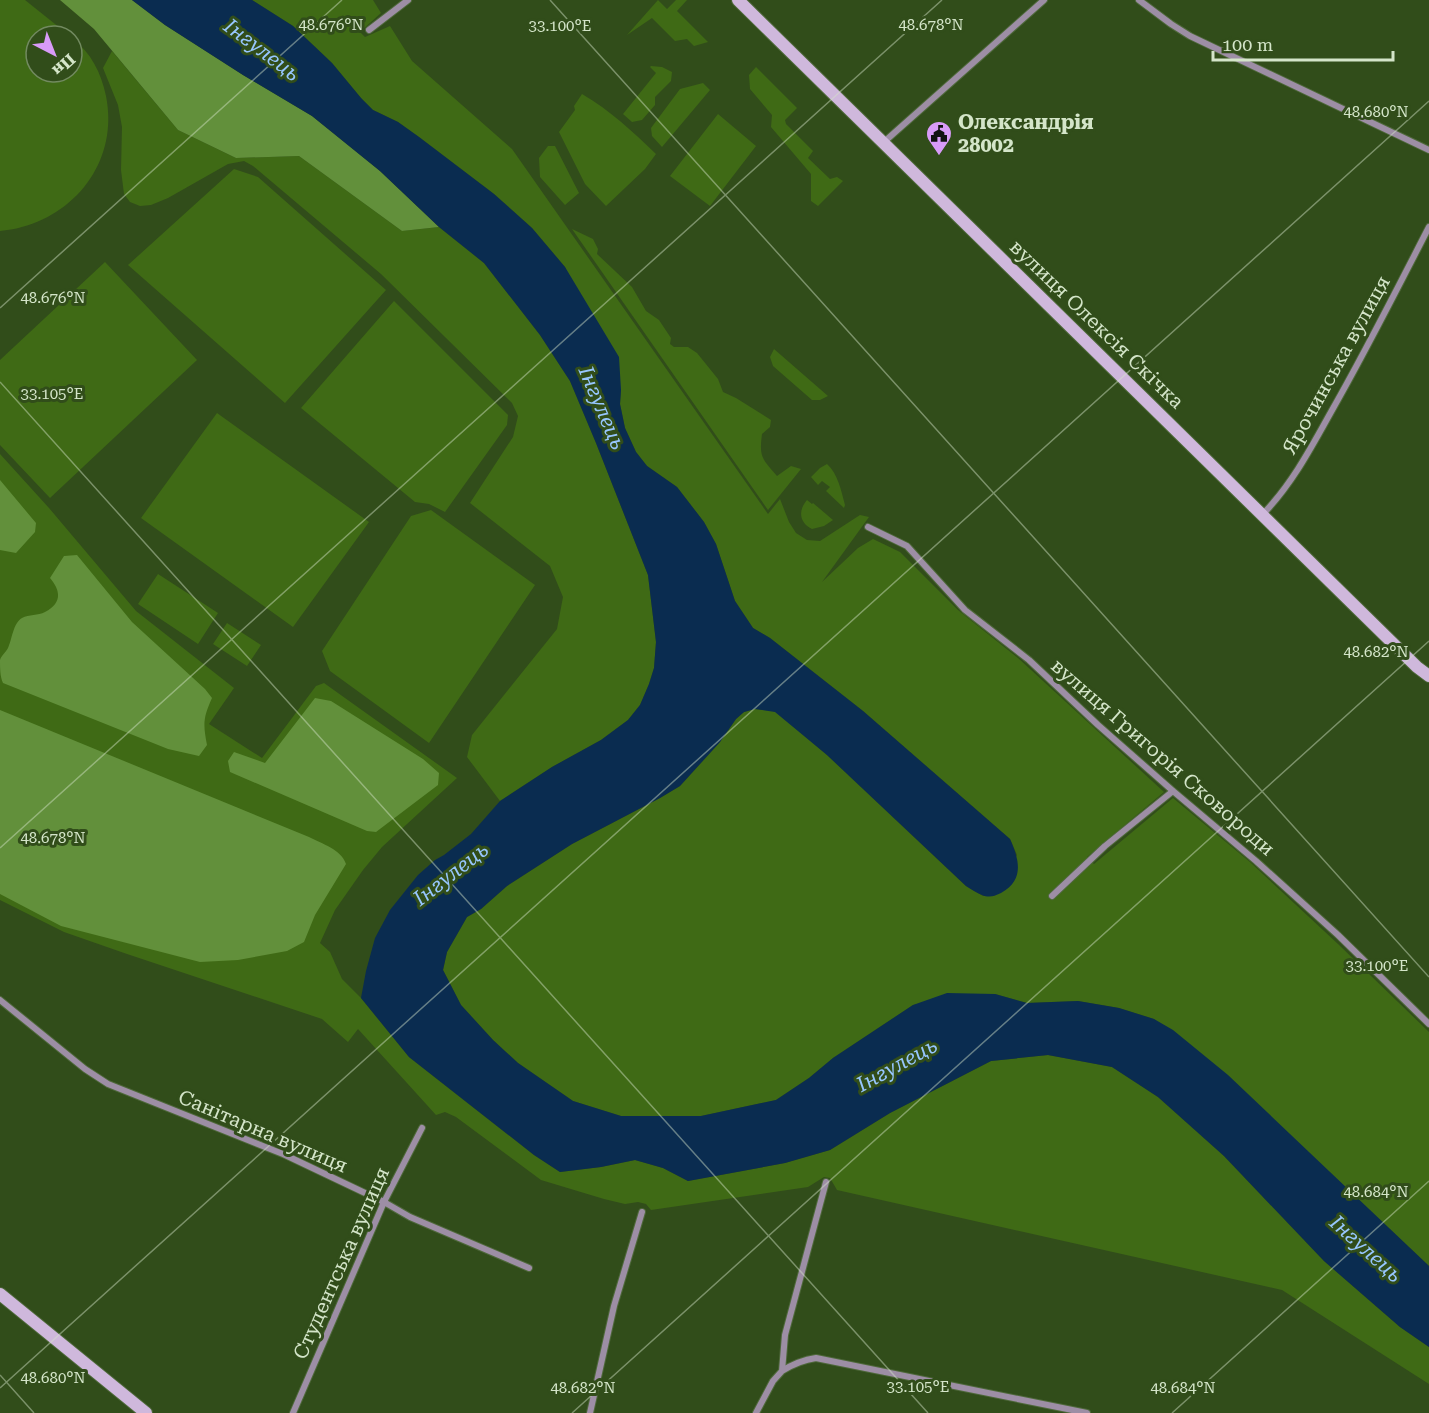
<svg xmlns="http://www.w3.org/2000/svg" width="1429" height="1413" font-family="'Roboto Serif',serif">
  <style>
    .green { fill: #3f6a15 }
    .forest { fill: #62903b }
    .water { fill: #0a2c50 }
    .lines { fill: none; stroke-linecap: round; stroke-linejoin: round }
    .street-casing { stroke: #4e683a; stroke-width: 8 }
    .secondary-casing { stroke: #4e683a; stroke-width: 14 }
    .street { stroke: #9d8ea5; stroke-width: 6 }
    .secondary { stroke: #cfb8dc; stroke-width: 12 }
    .ticks { fill: none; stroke: #d4e5c9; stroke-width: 1.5; stroke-opacity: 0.45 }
    .labels { text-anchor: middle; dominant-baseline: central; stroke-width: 6; stroke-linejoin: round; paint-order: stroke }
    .poi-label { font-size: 20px; font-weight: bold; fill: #d4e5c9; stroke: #314d1a; text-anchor: start }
    .street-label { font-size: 20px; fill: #d4e5c9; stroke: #314d1a }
    .water-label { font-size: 21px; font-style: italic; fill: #97c6fe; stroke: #314d1a }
    .ticks-label { font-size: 15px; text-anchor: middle; fill: #d4e5c9; stroke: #314d1a; stroke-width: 6; stroke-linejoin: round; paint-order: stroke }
  </style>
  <rect width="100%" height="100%" fill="#314d1a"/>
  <path class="green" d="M0 0H25L70 36H36V72H72V38C91 53 101 72 106 96 120 166 68 225 0 231Z
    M252 0H373L381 13 360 32 365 37 390 26 412 61 512 149 768 514 780 499 789 522 796 533 807 540 820 541 860 515 869 517 822 582 858 548 873 539 900 552 958 610 1018 658 1164 792 1087 857 1094 864 1173 798 1250 862 1338 944 1429 1032V1266L1328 1171 1154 1019 1119 1008 1078 1001 1027 1003 995 994 913 1005 833 1058 809 1078 776 1100 701 1116H621L573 1101 518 1063 493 1040 461 1005 443 970 447 952 467 917 481 909 507 886 572 844 660 798 680 786 720 742 736 719 744 712 755 709 775 711 827 755 966 886 983 896H994L1017 855 1010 839 863 711 770 638 753 628 735 601 716 544 704 522 677 487 647 466 636 452 625 428 620 404 621 390 565 267 532 228 494 194 419 137 398 122 373 110 361 98 332 63 293 26Z
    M658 0 667 9 676 0H687L677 11 708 42 694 46 687 39 675 41 652 18 627 35Z
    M112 51 178 130 236 158 299 156 402 231 439 227 484 263 540 335 570 381 596 443 648 575 656 642 654 668 649 684 640 705 628 720 601 740 552 767 500 801 467 757 472 735 557 629 563 597 550 566 470 503 513 437 518 416 512 403 381 274 253 166 244 161 228 164 168 198 151 205 140 206 130 202 124 194 121 170 122 127 118 105 103 68Z
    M651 66 662 67 672 72 671 81 655 97V105L642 120 632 122 623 114 656 73 650 67Z
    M756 67 797 108 785 120 786 124 813 151 808 158 830 179 837 177 843 181 818 206 811 201V174L771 127 772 115 750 89 749 75Z
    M703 83 710 90 662 147 652 136 651 128 680 89Z
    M582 94C611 111 632 131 656 154L645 169 606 206 585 184 559 132 575 110 574 106Z
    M718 114 756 146 710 206 670 176Z
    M548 146H555L579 193 565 205 540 177 539 158Z
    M234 169 258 177 386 290 285 403 128 265Z
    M572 229 593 239 598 249 597 254 632 287 646 311 659 320 671 338 670 344 674 347H688L697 353 718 379 723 392 736 398 771 420 770 427 762 434C759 458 762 458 777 476L791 466 801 469 768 510Z
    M105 262 197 360 50 498 0 445V360Z
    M394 301 508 415 507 425 445 512 429 504 415 502 301 408Z
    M774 349 828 396 820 400H812L773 366 770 357Z
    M217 413 369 522 293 627 141 518Z
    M0 454 49 508 136 611 234 688 209 724 262 758 316 686 324 683 457 778 382 847 363 870 335 910 320 943 330 952 342 979 361 998 409 1057 534 1155 560 1172 601 1167 635 1160 663 1168 688 1181 785 1163 830 1150 890 1113 991 1061 1048 1055 1112 1067 1158 1097 1224 1156 1324 1261 1400 1327 1429 1347V1384L1282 1290 837 1190 830 1178 824 1177 808 1187 651 1210 646 1204 638 1202 625 1204 604 1199 541 1180 456 1117 445 1112 436 1115 358 1029 348 1042 322 1019 127 954 64 932 0 900Z
    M827 464C838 474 841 490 845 505L844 508 826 491 830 487 822 481 818 485 811 477 820 468Z
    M807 500 812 504 813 503 833 520 824 526 812 529C799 523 798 510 807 500Z
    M431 510 535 585 429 743 330 671 322 651 411 516Z
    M158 574 218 613 198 644 138 604Z
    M227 623 261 645 247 666 213 644Z"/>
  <path class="forest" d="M60 0H132L165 25 243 75 312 116 380 171 439 227 402 231 299 156 236 158 178 130 94 29Z
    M0 480 36 523 35 532 16 553 0 550Z
    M77 555 132 622 205 689 212 698C203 718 203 724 207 745L199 756 168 749 3 683C0 677 0 667 0 660 1 656 6 652 8 648 12 640 13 623 22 618 29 614 38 616 45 612 62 603 61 591 50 578L64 556Z
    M315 698 331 701 423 759 439 773 438 785 376 832 367 831 230 772 228 761 234 752 265 763Z
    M0 710 309 837C322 844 341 849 346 864L315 915 304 942 287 951 238 960 200 962 61 926 0 894Z"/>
  <path class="water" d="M132 0H252L293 26 332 63 361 98 373 110 398 122 419 137 494 194 532 228 565 267 619 357 621 390 620 404 625 428 636 452 647 466 677 487 704 522 716 544 735 601 753 628 770 638 863 711 1010 839C1019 859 1025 880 1001 893 995 896 989 898 982 895 977 893 971 889 966 886L827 755 775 712 755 709 744 712 736 719 720 742 680 786 660 798 572 844 507 886 481 909 467 917 447 952 443 970 461 1005 493 1040 518 1063 573 1101 621 1116H701L776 1100 809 1078 833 1058 913 1005 947 993 995 994 1027 1003 1078 1001 1119 1008 1154 1019 1173 1030 1228 1075 1429 1266V1347L1400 1327 1324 1261 1224 1156 1158 1097 1112 1067 1048 1055 991 1061 890 1113 830 1150 785 1163 688 1181 663 1168 635 1160 601 1167 560 1172 534 1155 409 1057 361 998 366 971 375 938 390 910 418 875 435 860 444 855 471 834 500 801 552 767 601 740 628 720 640 705 649 684 654 668 656 642 648 575 596 443 570 381 540 335 484 263 439 227 380 171 312 116 243 75 165 25Z"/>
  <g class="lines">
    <defs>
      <path id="street" d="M1139 0 1171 24 1190 36 1429 150
        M369 30 408 0
        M884 142 1044 0
        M1263 514C1292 484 1311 448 1331 412 1366 351 1397 289 1429 227
        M868 527 907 546 965 610 1029 660 1098 725 1173 791 1256 861 1338 935 1429 1024
        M1052 896 1105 846 1173 791
        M0 1000 85 1069 108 1084 283 1154 384 1202 410 1217 529 1268
        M782 1371C793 1364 802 1360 816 1358L1087 1413
        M293 1413 384 1202 422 1128
        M590 1413 614 1306 642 1212
        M756 1413 773 1381 782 1371 785 1335 826 1182"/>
      <path id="secondary" d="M738 0 1417 667 1429 676
        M0 1294 146 1413"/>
    </defs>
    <use href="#street" class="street-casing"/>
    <use href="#secondary" class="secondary-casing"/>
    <use href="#street" class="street"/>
    <use href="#secondary" class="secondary"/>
  </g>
  <path class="ticks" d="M550 0 1429 977M0 308 342 0M0 382 928 1413M0 848 942 0M0 1375 34 1413M0 1388 1429 101M572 1413 1429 641M1172 1413 1429 1181"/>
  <defs>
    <symbol id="civic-pin" viewBox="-11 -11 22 30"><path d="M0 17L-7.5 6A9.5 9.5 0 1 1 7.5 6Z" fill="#d89bf8" stroke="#314d1a"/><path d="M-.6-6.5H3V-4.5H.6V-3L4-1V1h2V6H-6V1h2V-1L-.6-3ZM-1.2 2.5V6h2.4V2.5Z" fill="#111"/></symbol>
  </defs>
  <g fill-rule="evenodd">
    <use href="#civic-pin" x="924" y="119" width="30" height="40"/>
  </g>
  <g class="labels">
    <g class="poi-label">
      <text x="958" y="122">Олександрія<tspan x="958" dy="23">28002</tspan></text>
    </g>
    <g class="street-label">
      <text transform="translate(1097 324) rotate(44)">вулиця Олексія Скічка</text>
      <text transform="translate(1336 365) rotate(-61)">Ярочинська вулиця</text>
      <text transform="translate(1163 757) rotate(41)">вулиця Григорія Сковороди</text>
      <text transform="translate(263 1131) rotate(23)">Санітарна вулиця</text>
      <text transform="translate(341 1263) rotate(-66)">Студентська вулиця</text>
    </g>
    <g class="water-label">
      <text transform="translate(262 50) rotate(37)">Інгулець</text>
      <text transform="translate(602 408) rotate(67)">Інгулець</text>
      <text transform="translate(451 874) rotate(-38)">Інгулець</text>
      <text transform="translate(897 1065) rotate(-29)">Інгулець</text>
      <text transform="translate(1366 1249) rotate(42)">Інгулець</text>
    </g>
  </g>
  <g class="ticks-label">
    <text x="331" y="30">48.676°N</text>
    <text x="931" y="30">48.678°N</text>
    <text x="560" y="31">33.100°E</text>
    <text x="1376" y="117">48.680°N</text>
    <text x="53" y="303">48.676°N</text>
    <text x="52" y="399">33.105°E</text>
    <text x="1376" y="657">48.682°N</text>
    <text x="53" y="843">48.678°N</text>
    <text x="1377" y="971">33.100°E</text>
    <text x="1376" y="1197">48.684°N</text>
    <text x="53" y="1383">48.680°N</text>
    <text x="918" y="1392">33.105°E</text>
    <text x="583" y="1393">48.682°N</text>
    <text x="1183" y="1393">48.684°N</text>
  </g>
  <g transform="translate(54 54) rotate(138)"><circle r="28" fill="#314d1a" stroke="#728a60" stroke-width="1.5"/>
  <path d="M0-4.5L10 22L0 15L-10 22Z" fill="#d89bf8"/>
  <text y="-9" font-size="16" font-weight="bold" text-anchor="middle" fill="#d4e5c9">Пн</text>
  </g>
  <path d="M1213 51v9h180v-9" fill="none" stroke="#d4e5c9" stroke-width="3"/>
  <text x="1222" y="51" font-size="18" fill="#d4e5c9" stroke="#314d1a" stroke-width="4.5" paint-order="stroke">100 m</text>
</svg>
